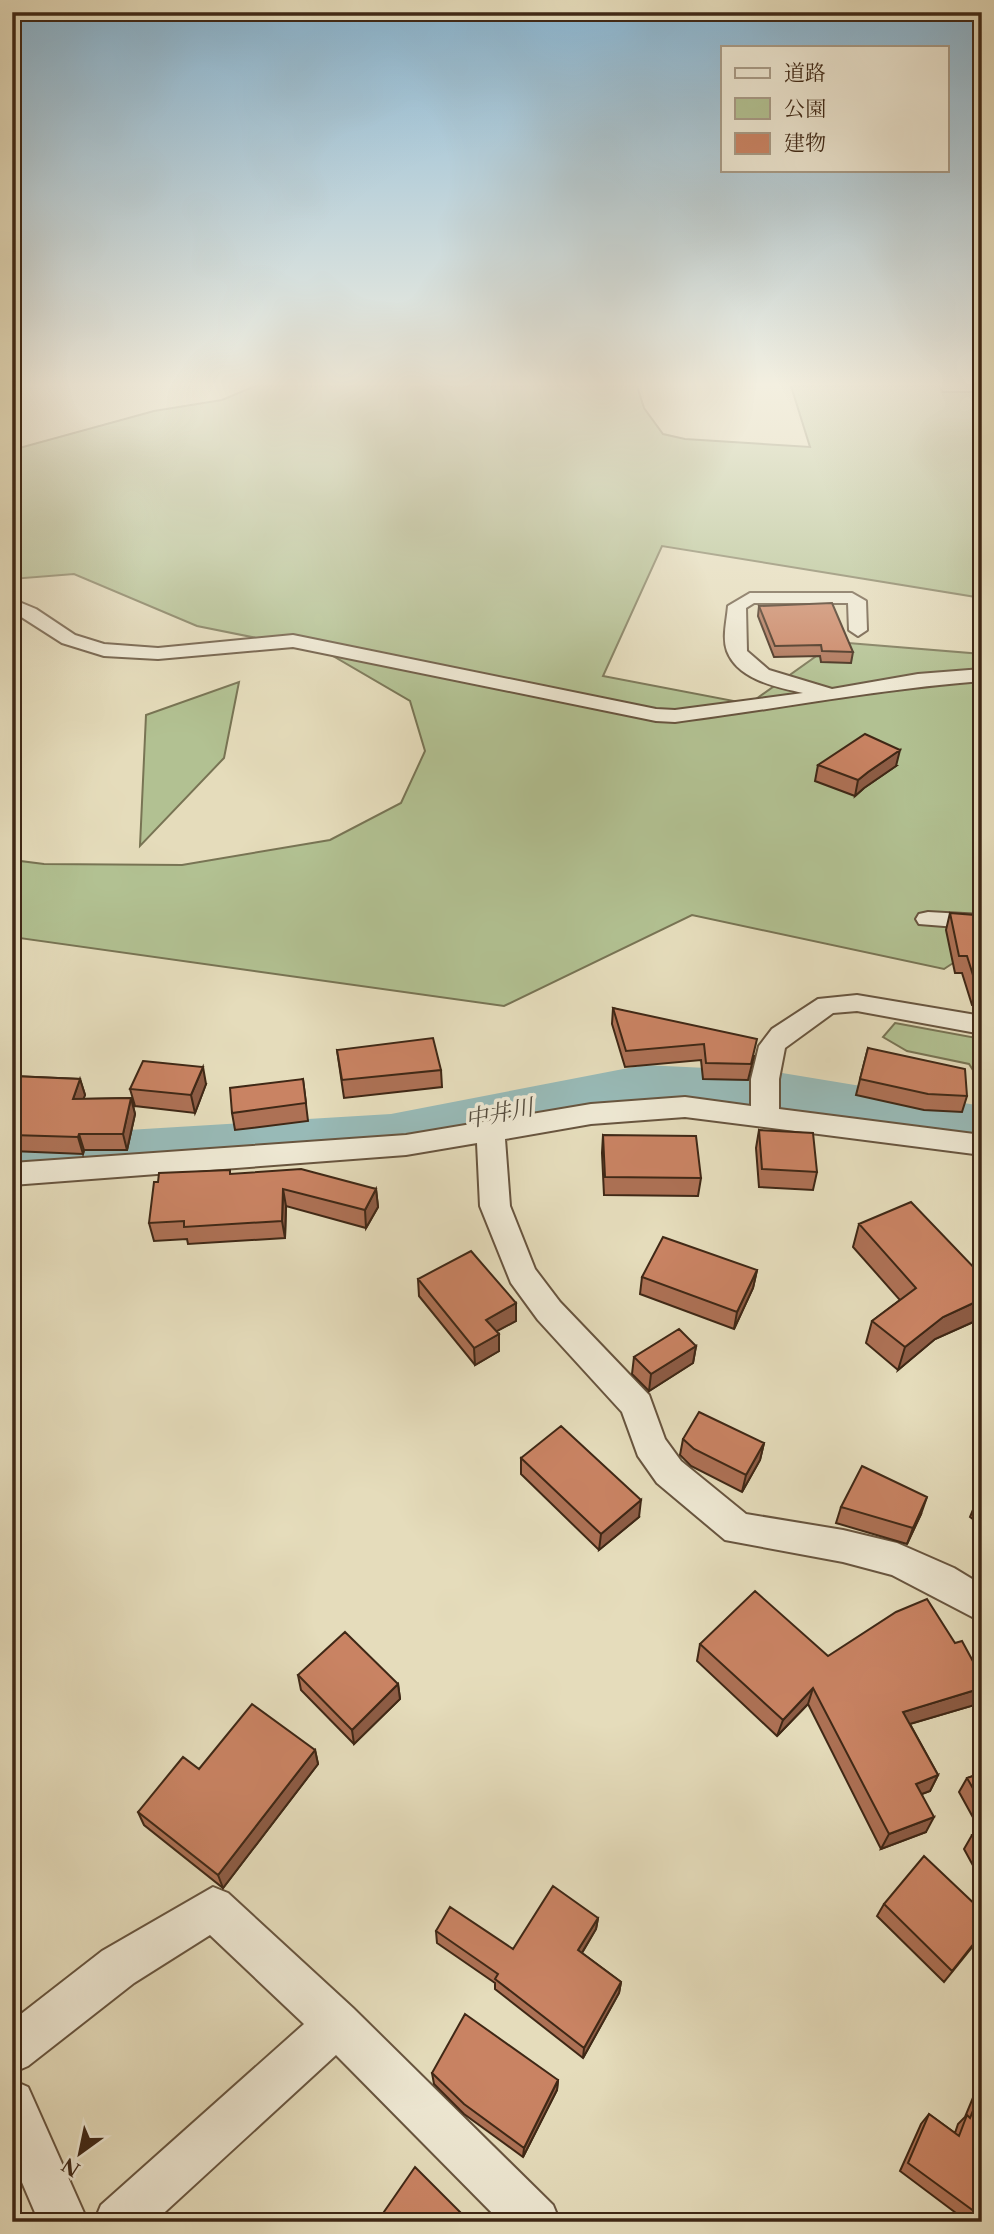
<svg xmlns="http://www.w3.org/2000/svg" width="994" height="2234" font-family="'Libre Caslon Text','Noto Serif JP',serif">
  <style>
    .green { fill: #b2c192; stroke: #787454; stroke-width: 2 }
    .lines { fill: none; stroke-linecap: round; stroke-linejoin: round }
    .river { fill: #98bab7; fill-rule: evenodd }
    .minor-casing { stroke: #68553f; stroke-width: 4 }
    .minor { fill: #eee8d3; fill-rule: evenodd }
    .wall { fill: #ad7155; stroke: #3f2816; stroke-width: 2 }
    .shaded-wall { fill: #8d5c45; stroke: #3f2816; stroke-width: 2 }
    .building { fill: #c98363; stroke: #3f2816; stroke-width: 2 }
    .labels { text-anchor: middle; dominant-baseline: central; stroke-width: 7; stroke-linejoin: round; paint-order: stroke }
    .water-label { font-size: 23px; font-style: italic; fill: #554c3e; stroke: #eee8d3 }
  </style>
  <rect width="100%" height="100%" fill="#e5dcbb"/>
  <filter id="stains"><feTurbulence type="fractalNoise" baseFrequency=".00286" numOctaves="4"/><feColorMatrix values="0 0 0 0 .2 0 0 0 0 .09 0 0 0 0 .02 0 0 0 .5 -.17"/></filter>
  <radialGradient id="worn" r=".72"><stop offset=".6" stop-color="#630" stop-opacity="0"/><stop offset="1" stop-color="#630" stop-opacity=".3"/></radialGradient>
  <path class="green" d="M255 386H637L644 408 663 434 685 439 810 447 791 386H940L942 392H982V598L662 546 603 676 749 704 836 642 982 654V944L944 969 692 915 504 1006 12 937V860L44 864 182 865 330 840 401 803 425 751 410 701 326 652 197 626 74 574 12 579V450L154 411 222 400Z
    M239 682 224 758 140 846 146 715Z
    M895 1023 982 1039V1084L969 1064 907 1051 883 1037Z"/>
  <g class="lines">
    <path class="river" d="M644 1065 770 1071 982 1106V1146L770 1110 644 1103 391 1154 12 1179V1137L391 1114Z"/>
    <defs>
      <path id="minor" d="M750 593H852L866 601 867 630 858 636 849 630 848 603H754L746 608 747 651 769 670 832 689 918 674 982 669V681C879 689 777 709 675 722L656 721 293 647 158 659 104 656 62 643 12 611V599L36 609 75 635 104 644 158 648 293 635 656 709 675 710 803 693C777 687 738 680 727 651 722 637 727 620 728 606Z
        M928 912 982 915V929L919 924 916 919 919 914Z
        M857 995 982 1016V1034L857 1011 833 1013 785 1048 779 1079V1109L982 1135V1155L685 1117 591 1124 505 1139 510 1206 535 1269 560 1302 649 1395 665 1439 681 1461 746 1514 843 1530 897 1543 954 1568 982 1585V1622L892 1575 843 1562 725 1540 657 1483 638 1456 622 1412 538 1320 511 1283 480 1206 477 1143 406 1155 12 1185V1163L406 1135 591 1104 685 1097 751 1106V1079L759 1046 772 1029 818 999Z
        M213 1887 228 1893 353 2008 553 2205 560 2222H501L336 2055 154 2222H94L101 2205 304 2024 210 1935 134 1983 28 2066 12 2073V2021L102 1951Z
        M12 2080 28 2087 88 2222H39L12 2159Z"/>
    </defs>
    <use href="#minor" class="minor-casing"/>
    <use href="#minor" class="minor"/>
  </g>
  <path class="wall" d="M759 606 853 652 851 663 821 662 820 656 774 657 758 616Z
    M818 765 896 766 864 788 855 796 815 781Z
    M950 913 977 925H982V1005H972L962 973H955L946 930Z
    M613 1008 754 1056 748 1080 703 1079 701 1060 625 1067 612 1024Z
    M868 1048 967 1096 962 1112 924 1110 856 1095Z
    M337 1050 441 1070 442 1087 344 1098Z
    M12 1076 80 1079 85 1095 83 1099 131 1098 135 1114 127 1150H84L83 1154 12 1151Z
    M303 1079 308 1121 235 1130 232 1113Z
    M206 1084 195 1113 135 1106 130 1089Z
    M759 1130 817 1172 813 1190 759 1187 756 1148Z
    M603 1135 701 1178 698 1196 604 1195 602 1153Z
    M230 1174 376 1189 378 1207 366 1228 286 1206 285 1238 188 1244 187 1239 154 1241 149 1223Z
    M859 1224 982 1276V1318L935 1339 898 1370 866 1343 872 1321 900 1300 853 1247Z
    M757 1270 753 1288 734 1329 640 1294 642 1277Z
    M418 1279 516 1303V1321L496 1331 499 1351 475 1365 419 1296Z
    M696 1346 693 1363 649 1391 632 1374 634 1357Z
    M683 1439 764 1443 760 1460 742 1492 691 1466 680 1455Z
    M521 1458 639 1517 599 1550 521 1474Z
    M982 1496V1526L970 1517 977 1500Z
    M841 1507 921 1514 907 1544 836 1523Z
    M955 1643 982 1678V1696L978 1704 910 1724 938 1775 930 1791 922 1794 926 1832 881 1849 808 1704 777 1736 697 1661 700 1644 828 1656Z
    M298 1675 398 1684 400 1699 354 1744 301 1690Z
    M315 1750 318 1764 223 1888 144 1825 138 1812 199 1769Z
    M982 1773V1882L964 1849 972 1835 981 1832 959 1792 967 1778Z
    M884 1904 982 1911V1935L944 1982 877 1916Z
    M598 1918 596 1929 582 1953 621 1982 619 1993 583 2058 495 1989V1983L437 1943 436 1931 513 1949Z
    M432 2073 558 2080 557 2090 523 2157 464 2114 434 2084Z
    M982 2076V2222H968L900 2171 921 2124 929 2114 955 2133 958 2124 965 2117Z"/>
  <path class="shaded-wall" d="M900 750 896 766 864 788 855 796 858 780 868 772Z
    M203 1067 206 1084 195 1113 191 1095Z
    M80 1079 85 1095 77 1115 73 1099Z
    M131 1098 135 1114 127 1150 123 1134Z
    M79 1134 84 1150 83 1154 78 1137Z
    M283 1189 286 1206 285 1238 282 1221Z
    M376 1189 378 1207 366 1228 365 1210Z
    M757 1270 753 1288 734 1329 737 1312Z
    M982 1299V1318L935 1339 898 1370 905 1347 943 1317Z
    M516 1303V1321L486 1337V1320Z
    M499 1334V1351L475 1365 474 1348Z
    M696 1346 693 1363 649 1391 651 1374Z
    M764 1443 760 1460 742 1492 746 1475Z
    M927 1497 921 1514 907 1544 913 1528Z
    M641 1500 639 1517 599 1550 601 1534Z
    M398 1684 400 1699 354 1744 352 1730Z
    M813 1688 808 1704 777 1736 783 1720Z
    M982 1688V1696L978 1704 896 1728 903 1712Z
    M315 1750 318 1764 223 1888 218 1875Z
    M938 1775 930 1791 908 1799 916 1784Z
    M934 1817 926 1832 881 1849 889 1834Z
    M598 1918 596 1929 577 1961 578 1950Z
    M621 1982 619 1993 583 2058 584 2048Z
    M558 2080 557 2090 523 2157 524 2148Z"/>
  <path class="building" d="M832 603 853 652 822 651 821 645 775 646 759 606Z
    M865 734 900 750 868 772 858 780 818 765Z
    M950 913 975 915 977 925H982V988H977L967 956H959Z
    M613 1008 757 1039 751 1064 706 1063 704 1044 626 1051Z
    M433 1038 441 1070 342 1080 337 1050Z
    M868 1048 965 1069 967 1096 928 1094 860 1079Z
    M143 1061 203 1067 191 1095 130 1089Z
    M12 1076 80 1079 73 1099 131 1098 123 1134H79L78 1137 12 1135Z
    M303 1079 306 1103 232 1113 230 1088Z
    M759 1130 813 1133 817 1172 762 1169Z
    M603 1135 696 1136 701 1178 605 1177Z
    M301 1169 376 1189 365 1210 283 1189 282 1221 184 1227V1221L149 1223 154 1182H158L159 1173 230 1170V1174Z
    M911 1202 982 1276V1299L943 1317 905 1347 872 1321 916 1288 859 1224Z
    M663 1237 757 1270 737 1312 642 1277Z
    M471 1251 516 1303 486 1320 499 1334 474 1348 418 1279Z
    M679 1329 696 1346 651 1374 634 1357Z
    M699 1412 764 1443 746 1475 694 1449 683 1439Z
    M561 1426 641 1500 601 1534 521 1458Z
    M862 1466 927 1497 913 1528 841 1507Z
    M982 1496V1504L977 1500Z
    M755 1591 828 1656 896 1612 927 1599 955 1643 962 1641 982 1678V1688L903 1712 938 1775 916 1784 934 1817 889 1834 813 1688 783 1720 700 1644Z
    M345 1632 398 1684 352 1730 298 1675Z
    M252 1704 315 1750 218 1875 138 1812 183 1757 199 1769Z
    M982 1773V1804L967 1778Z
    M982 1832V1853L972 1835Z
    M924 1856 982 1911V1933L952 1971 884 1904Z
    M553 1886 598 1918 578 1950 621 1982 584 2048 495 1979 498 1974 436 1931 450 1907 513 1949Z
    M465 2014 558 2080 524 2148 464 2104 432 2073Z
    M982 2089V2217L908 2163 929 2114 959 2136 967 2115 970 2118Z
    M415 2167 470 2222H377Z"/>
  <linearGradient id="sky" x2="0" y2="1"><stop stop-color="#88b6d4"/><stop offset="0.55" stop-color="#f3efe0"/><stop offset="1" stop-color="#f3efe0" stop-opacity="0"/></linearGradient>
  <rect width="994" height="699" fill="url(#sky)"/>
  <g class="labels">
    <g class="water-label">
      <text transform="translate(499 1113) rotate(-11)">中井川</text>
    </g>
  </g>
  <rect width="994" height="2234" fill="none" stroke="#e5dcbb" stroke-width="42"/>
  <rect x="14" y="14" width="966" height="2206" fill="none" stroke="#3f2816" stroke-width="3.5"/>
  <rect x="21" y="21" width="952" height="2192" fill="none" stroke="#3f2816" stroke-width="2"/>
  <rect x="721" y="46" width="228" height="126" fill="#eee8d3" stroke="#a89b87" stroke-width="2"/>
  <rect x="735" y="68" width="35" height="10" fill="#eee8d3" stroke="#a89b87" stroke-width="2"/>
  <text x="784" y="80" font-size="21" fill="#3f2816">道路</text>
  <rect x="735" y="98" width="35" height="21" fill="#b2c192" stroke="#a89b87" stroke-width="2"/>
  <text x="784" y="116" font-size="21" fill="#3f2816">公園</text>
  <rect x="735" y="133" width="35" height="21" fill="#c98363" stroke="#a89b87" stroke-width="2"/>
  <text x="784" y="150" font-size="21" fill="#3f2816">建物</text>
  <g transform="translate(80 2153) rotate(213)" stroke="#eee8d3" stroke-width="5" paint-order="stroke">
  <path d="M0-5L12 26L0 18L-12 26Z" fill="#3f2816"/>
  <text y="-10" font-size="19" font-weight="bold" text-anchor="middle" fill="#3f2816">N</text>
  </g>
  <rect width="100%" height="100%" filter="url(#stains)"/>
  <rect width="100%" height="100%" fill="url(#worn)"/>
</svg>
